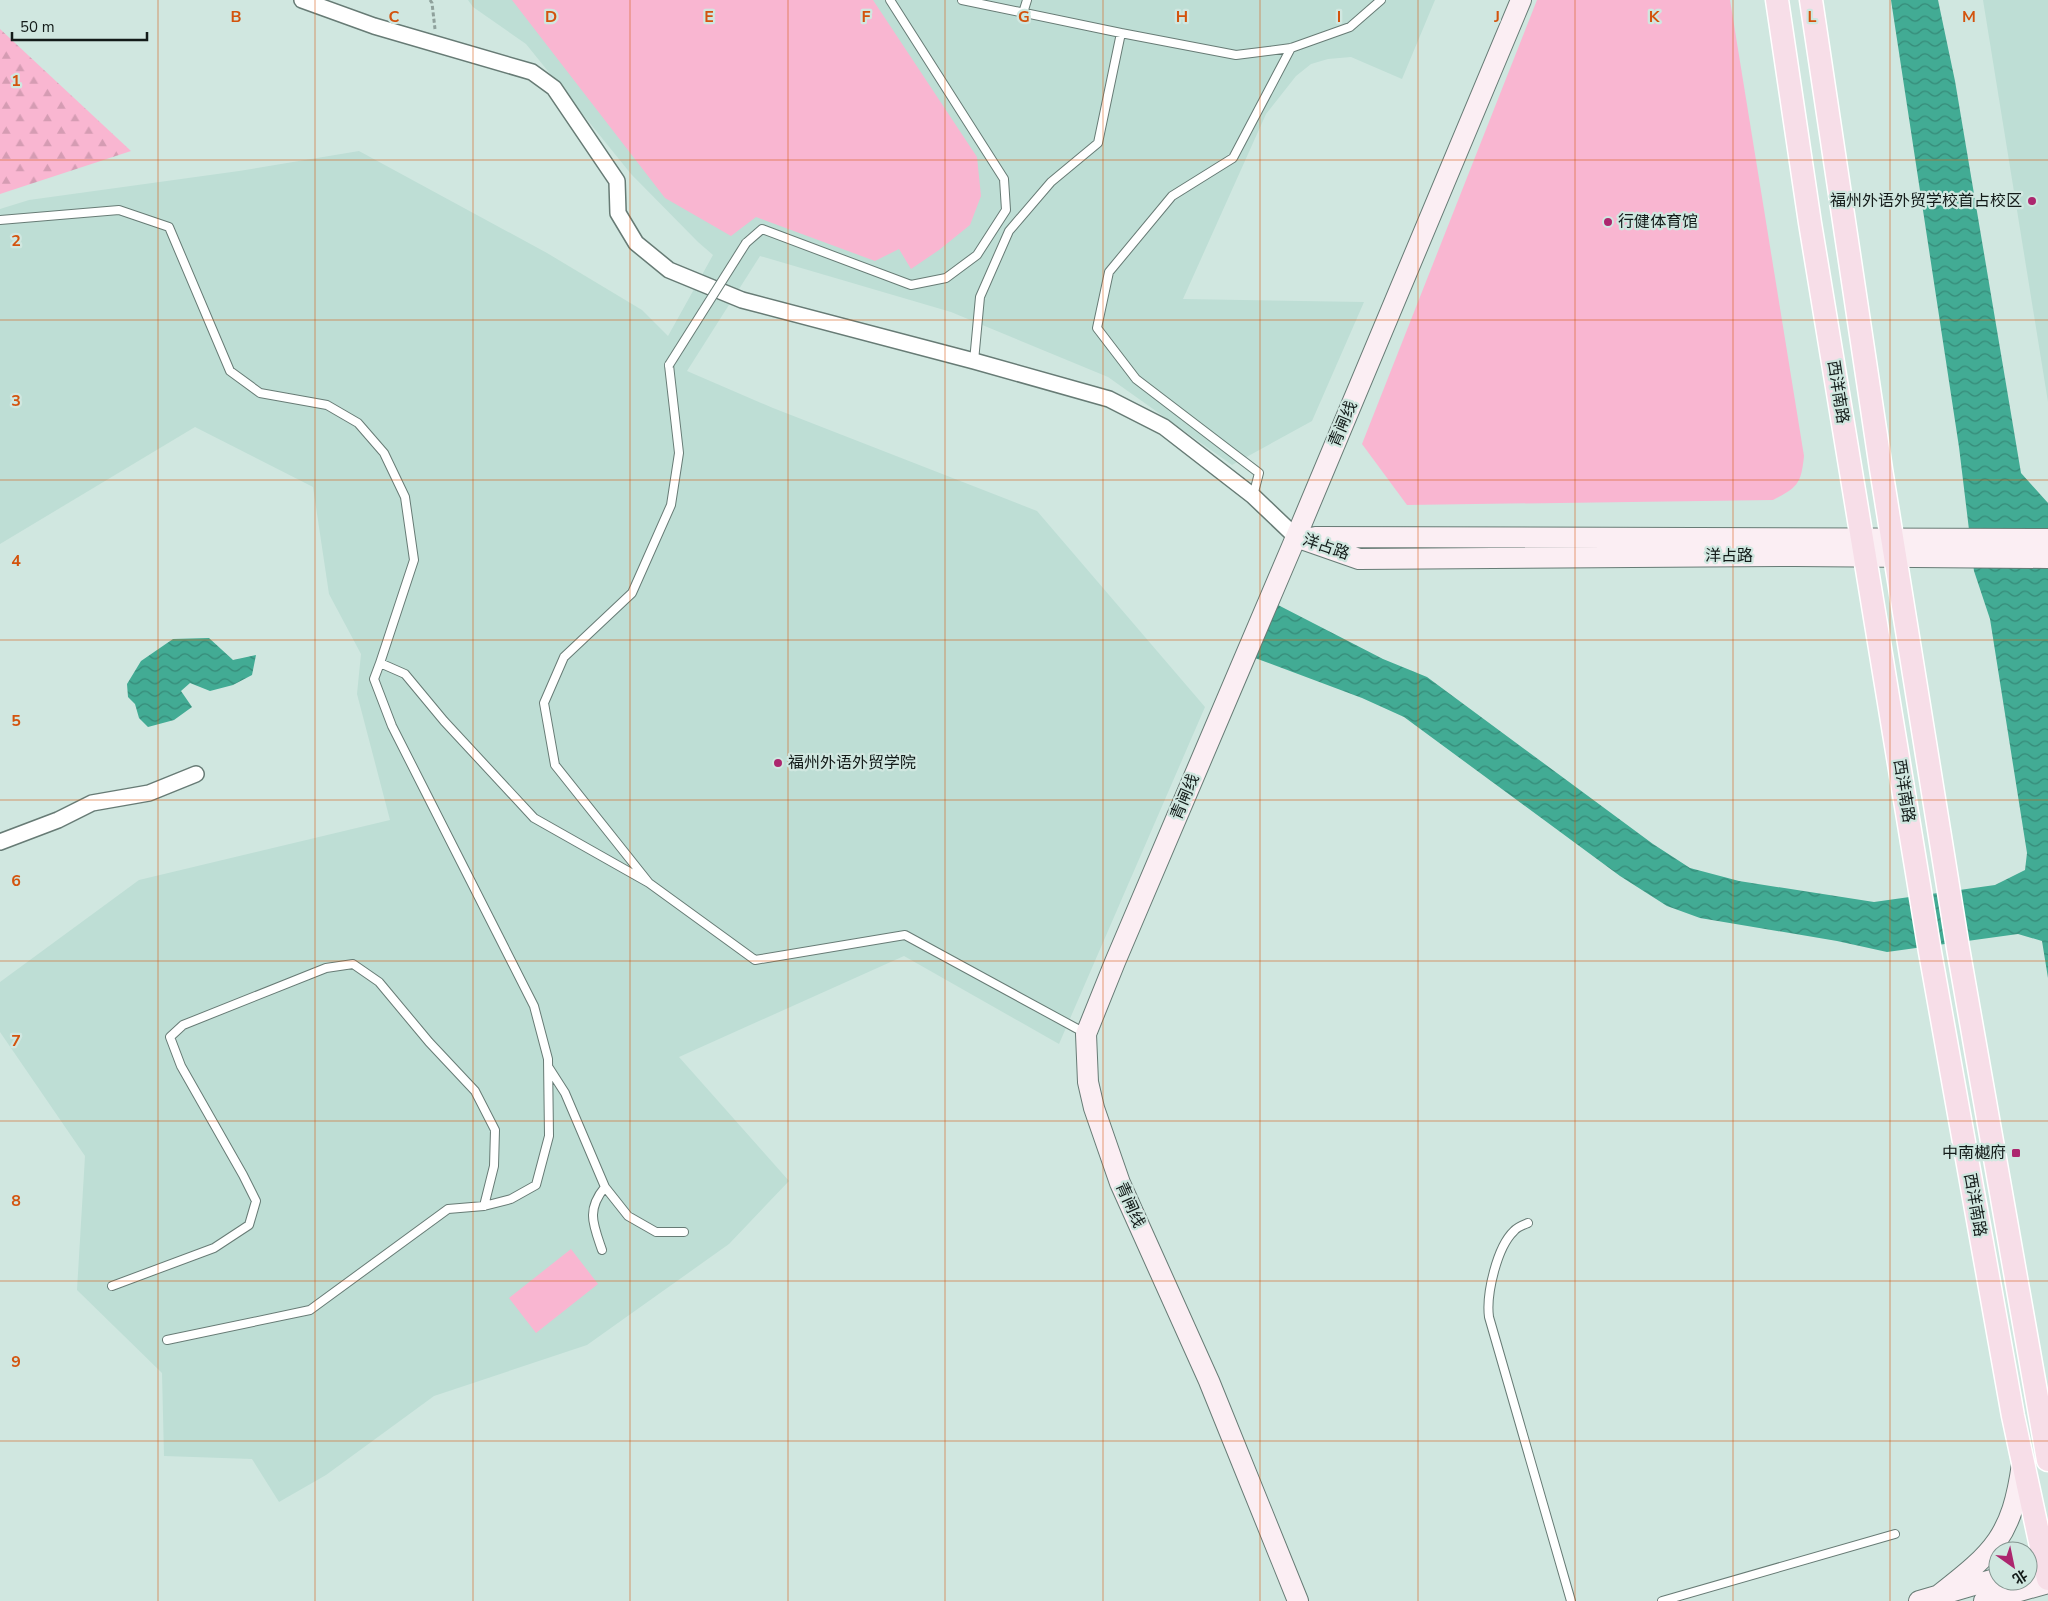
<svg xmlns="http://www.w3.org/2000/svg" width="2048" height="1601" font-family="'Nunito Sans','Noto Sans SC',sans-serif">
  <style>
    .built { fill: #beded5 }
    .forest { fill: url(#forest-firs) }
    .park { fill: #f9b6d1 }
    .water { fill: url(#water-waves) }
    .lines { fill: none; stroke-linecap: round; stroke-linejoin: round }
    .service-casing { stroke: #677b75; stroke-width: 10 }
    .minor-casing { stroke: #677b75; stroke-width: 18 }
    .secondary-casing { stroke: #677b75; stroke-width: 22 }
    .primary-casing { stroke: #fff; stroke-width: 25 }
    .path { stroke: #8fa19c; stroke-width: 3; stroke-dasharray: 4 2.5; stroke-linecap: butt }
    .service { stroke: #fff; stroke-width: 8 }
    .minor { stroke: #fff; stroke-width: 15 }
    .secondary { stroke: #fbeef3; stroke-width: 20 }
    .primary { stroke: #f7dee8; stroke-width: 22 }
    .service-bridge-casing { stroke: #677b75; stroke-width: 10; stroke-linecap: butt }
    .service-bridge { stroke: #fff; stroke-width: 8 }
    .grid { fill: none; stroke: #d3530d; stroke-width: 1; stroke-opacity: 0.55 }
    .poi-dot { fill: #ac266e; stroke: #d0e7e0; stroke-width: 2 }
    .labels { text-anchor: middle; dominant-baseline: central; stroke-width: 4.5; stroke-linejoin: round; paint-order: stroke }
    .poi-label { font-size: 16px; fill: #131b19; stroke: #d0e7e0; text-anchor: end }
    .street-label { font-size: 16px; fill: #131b19; stroke: #d0e7e0 }
    .grid-label { font-size: 16px; text-anchor: middle; font-weight: bold; fill: #d3530d; stroke: #d0e7e0; stroke-width: 4.5; stroke-linejoin: round; paint-order: stroke }
  </style>
  <defs>
    <pattern id="forest-firs" width="22" height="20" patternUnits="userSpaceOnUse" patternTransform="scale(1.25)"><rect width="22" height="20" fill="#f9b6d1"/><path d="M5 1l3.5 6h-7zM16 11l3.5 6h-7z" fill="#d59cb3"/></pattern>
    <pattern id="water-waves" width="16" height="10" patternUnits="userSpaceOnUse" patternTransform="scale(1.25)"><rect width="16" height="10" fill="#42ab94"/><path d="M0 5q4-4 8 0t8 0" fill="none" stroke="#368a78"/></pattern>
  </defs>
  <rect width="100%" height="100%" fill="#d0e7e0"/>
  <path class="built" d="M468 0H1435L1402 79 1351 57 1328 59 1311 64 1296 76 1266 114 1183 299 1364 302 1312 421 1232 465 1108 377 951 312 760 256 687 371 773 408 1037 511 1205 707 1059 1044 904 956 679 1057 789 1181 729 1244 587 1345 434 1396 326 1475 279 1502 252 1459 164 1456 162 1373 77 1290 85 1156 0 1032V982L139 880 390 820 357 694 361 654 329 594 313 487 195 427 0 544V209L29 200 239 171 359 151 547 253 642 310 668 336 713 255 698 242 631 174 526 44 473 7Z
    M1983 0H2048V402Z"/>
  <path class="forest" d="M0 29 131 151 0 194Z"/>
  <path class="park" d="M512 0H873L977 157 981 196 970 225 939 250 911 269 899 249 875 261 756 217 731 236 665 198Z
    M1537 0H1730L1804 456C1801 484 1798 487 1773 500L1407 505 1362 444Z
    M571 1249 598 1284 536 1333 509 1298Z"/>
  <path class="water" d="M1891 0H1938L1955 81 2021 473 2048 503V978L2042 941 2018 934 1887 952 1837 941 1700 918 1667 906 1620 876 1404 717 1362 698 1255 658 1278 605 1383 659 1427 677 1653 844 1690 868 1739 881 1874 902 1995 885 2025 870 2027 853 1990 619 1974 571 1959 447Z
    M209 638 233 660 256 655 252 675 233 685 210 691 190 683 181 691 192 707 174 720 148 727 139 718 135 704 128 697 127 684 141 661 173 639Z"/>
  <g class="lines">
    <defs>
      <path id="service" d="M962 0 1121 33 1236 55 1291 48 1350 27 1381 0
        M1023 13 1027 0
        M0 220 119 210 169 227 230 371 260 393 327 405 358 423 384 453 405 497 414 560 380 663
        M746 243 762 229 911 285 946 278 977 255 1006 210 1004 179 890 0
        M974 361 980 297 1009 231 1051 182 1098 143 1121 33
        M669 365 679 453 671 505 632 593 564 657 544 703 555 765 649 883 755 960 905 935 1085 1033
        M1253 496 1259 473 1136 379 1097 328 1109 272 1172 196 1233 158 1291 48
        M549 1068 565 1093 605 1187 628 1216 656 1232H684
        M1528 1223C1523 1225 1517 1227 1514 1231 1497 1247 1486 1294 1489 1317L1571 1601
        M602 1250C593 1224 586 1210 605 1187
        M112 1286 214 1248 249 1225 256 1201 243 1175 181 1066 170 1037 183 1025 326 968 353 964 379 982 429 1042 475 1091 495 1130 494 1166 484 1206
        M167 1340 310 1310 448 1209 484 1206 511 1199 536 1185 549 1136 548 1059 534 1006 392 726 374 679 380 663 405 674 444 721 534 818 649 883
        M1662 1601 1895 1534"/>
      <path id="minor" d="M302 0 374 26 532 72 554 88 617 181 618 213 636 243 669 270 742 300 974 361 1109 399 1164 427 1253 496 1296 537
        M0 842 58 820 92 803 149 793 196 774"/>
      <path id="secondary" d="M1296 537 1359 559 1795 556 2048 558
        M1315 537 2048 539
        M2028 1570 2048 1564
        M1939 1595C1994 1552 2012 1536 2022 1464
        M1298 1601 1209 1381 1120 1183 1094 1108 1088 1082 1086 1034 1115 962 1296 537 1521 0
        M1919 1601 1998 1578
        M1984 1601 2048 1583"/>
      <path id="primary" d="M1777 0 1810 223 1930 952 2013 1416 2048 1579
        M1811 0 1881 469 1958 948 2048 1460"/>
    </defs>
    <use href="#service" class="service-casing"/>
    <use href="#minor" class="minor-casing"/>
    <use href="#secondary" class="secondary-casing"/>
    <use href="#primary" class="primary-casing"/>
    <path class="path" d="M430 0 432 3 435 29"/>
    <use href="#service" class="service"/>
    <use href="#minor" class="minor"/>
    <use href="#secondary" class="secondary"/>
    <use href="#primary" class="primary"/>
    <defs>
      <path id="service-bridge" d="M669 365 746 243"/>
    </defs>
    <use href="#service-bridge" class="service-bridge-casing"/>
    <use href="#service-bridge" class="service-bridge"/>
  </g>
  <path class="grid" d="M158 0V1601M315 0V1601M473 0V1601M630 0V1601M788 0V1601M945 0V1601M1103 0V1601M1260 0V1601M1418 0V1601M1575 0V1601M1733 0V1601M1890 0V1601M0 160H2048M0 320H2048M0 480H2048M0 640H2048M0 800H2048M0 961H2048M0 1121H2048M0 1281H2048M0 1441H2048"/>
  <g class="poi-dot">
    <circle cx="2032" cy="201" r="5"/>
    <circle cx="1608" cy="222" r="5"/>
    <circle cx="778" cy="763" r="5"/>
    <rect x="2011" y="1148" width="10" height="10" rx="2.5"/>
  </g>
  <g class="labels">
    <g class="poi-label">
      <text x="2022" y="201">福州外语外贸学校首占校区</text>
      <text x="1618" y="222" text-anchor="start">行健体育馆</text>
      <text x="788" y="763" text-anchor="start">福州外语外贸学院</text>
      <text x="2006" y="1153">中南樾府</text>
    </g>
    <g class="street-label">
      <text transform="translate(1838 392) rotate(81)">西洋南路</text>
      <text transform="translate(1343 424) rotate(-67)">青闸线</text>
      <text transform="translate(1326 547) rotate(19)">洋占路</text>
      <text x="1729" y="556">洋占路</text>
      <text transform="translate(1904 791) rotate(81)">西洋南路</text>
      <text transform="translate(1185 797) rotate(-67)">青闸线</text>
      <text transform="translate(1130 1205) rotate(66)">青闸线</text>
      <text transform="translate(1975 1205) rotate(80)">西洋南路</text>
    </g>
  </g>
  <g class="grid-label">
    <text x="236" y="22">B</text>
    <text x="394" y="22">C</text>
    <text x="551" y="22">D</text>
    <text x="709" y="22">E</text>
    <text x="866" y="22">F</text>
    <text x="1024" y="22">G</text>
    <text x="1182" y="22">H</text>
    <text x="1339" y="22">I</text>
    <text x="1497" y="22">J</text>
    <text x="1654" y="22">K</text>
    <text x="1812" y="22">L</text>
    <text x="1969" y="22">M</text>
    <text x="16" y="86">1</text>
    <text x="16" y="246">2</text>
    <text x="16" y="406">3</text>
    <text x="16" y="566">4</text>
    <text x="16" y="726">5</text>
    <text x="16" y="886">6</text>
    <text x="16" y="1046">7</text>
    <text x="16" y="1206">8</text>
    <text x="16" y="1367">9</text>
  </g>
  <g transform="translate(2013 1566) rotate(147)"><circle r="24" fill="#d0e7e0" stroke="#849590"/>
  <path d="M0-4L9 19L0 12L-9 19Z" fill="#ac266e"/>
  <text y="-8" font-size="14" font-weight="bold" text-anchor="middle" fill="#131b19">北</text>
  </g>
  <path d="M12 32v8h135v-8" fill="none" stroke="#131b19" stroke-width="2.5"/>
  <text x="20" y="32" font-size="15" fill="#131b19" stroke="#d0e7e0" stroke-width="4" paint-order="stroke">50 m</text>
</svg>
